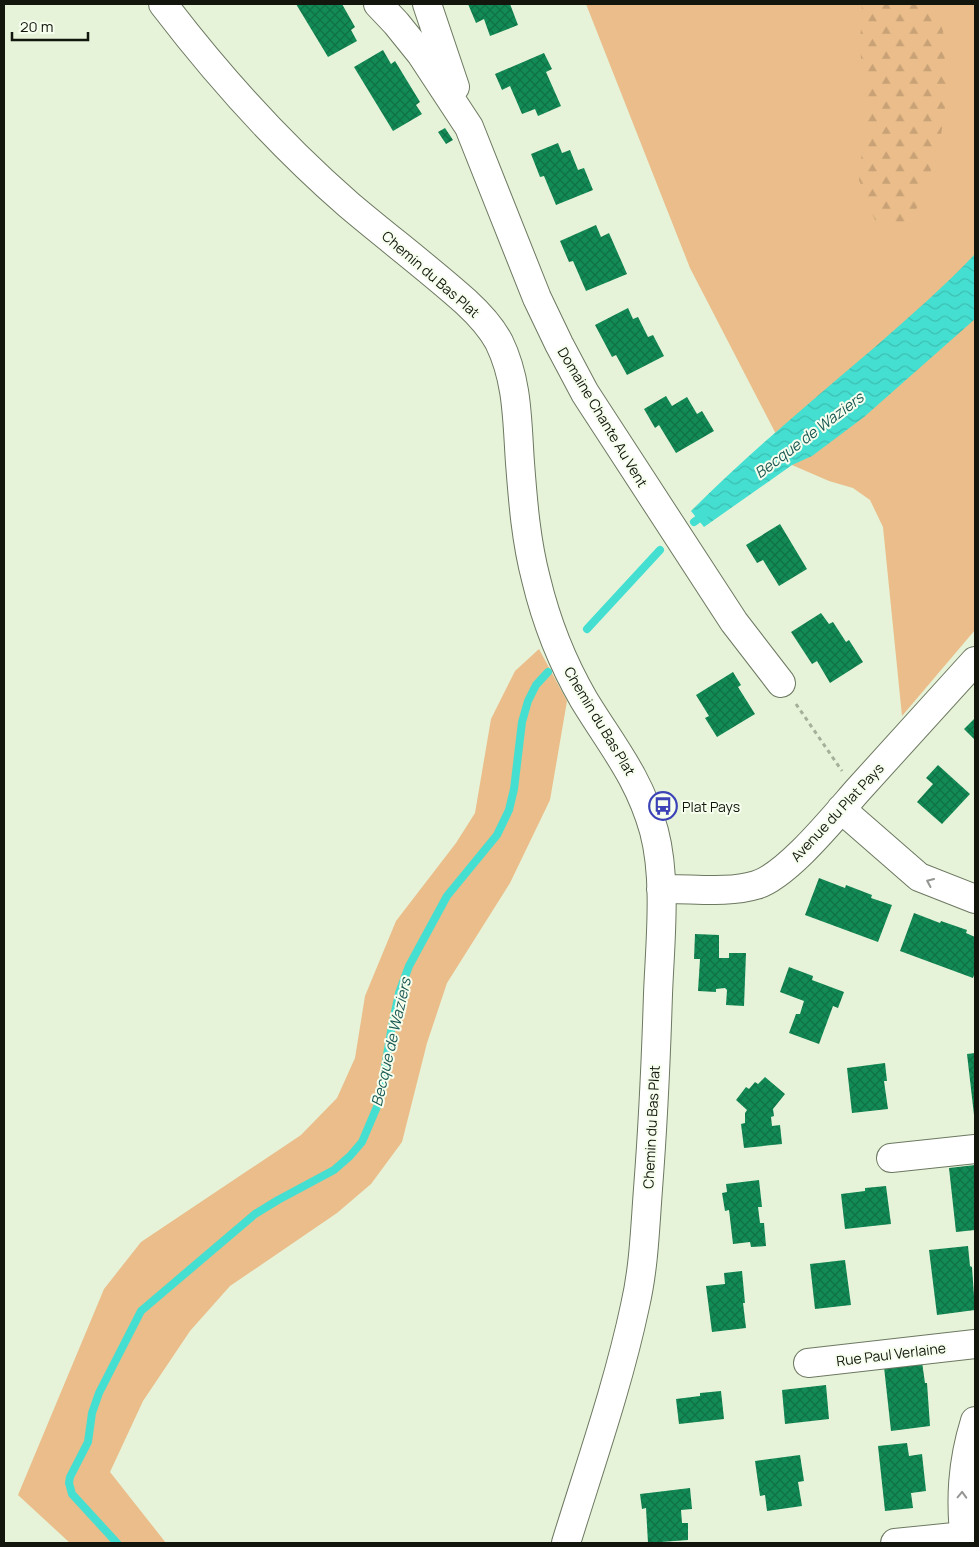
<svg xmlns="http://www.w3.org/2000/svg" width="979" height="1547" font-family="Manrope,sans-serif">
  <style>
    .green { fill: #eabd8a }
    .forest { fill: url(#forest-firs) }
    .water { fill: url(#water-waves) }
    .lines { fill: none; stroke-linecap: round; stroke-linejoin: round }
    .stream { stroke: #45dfd1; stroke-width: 8 }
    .building { fill: url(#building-cross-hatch) }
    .minor-casing { stroke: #6c7860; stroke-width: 30 }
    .path { stroke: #a5af99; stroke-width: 3; stroke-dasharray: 4 4; stroke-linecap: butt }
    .minor { stroke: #fff; stroke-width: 28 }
    .oneway { stroke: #949692 }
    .labels { text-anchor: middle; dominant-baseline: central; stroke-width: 4; stroke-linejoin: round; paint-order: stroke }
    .street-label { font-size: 14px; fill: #12160d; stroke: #f6feee }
    .poi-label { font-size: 14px; fill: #12160d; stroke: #f6feee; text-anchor: start }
    .water-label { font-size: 15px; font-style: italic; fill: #1b5954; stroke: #f6feee }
  </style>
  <defs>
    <pattern id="forest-firs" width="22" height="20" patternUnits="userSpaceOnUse" patternTransform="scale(1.25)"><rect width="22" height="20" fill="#eabd8a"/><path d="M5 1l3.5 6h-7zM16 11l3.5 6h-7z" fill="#c8a276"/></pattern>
    <pattern id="water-waves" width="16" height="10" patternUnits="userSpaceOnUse" patternTransform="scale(1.25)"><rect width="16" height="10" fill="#45dfd1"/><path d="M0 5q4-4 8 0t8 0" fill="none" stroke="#3bbfb2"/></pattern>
    <pattern id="building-cross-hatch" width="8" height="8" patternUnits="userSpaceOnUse" patternTransform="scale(1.25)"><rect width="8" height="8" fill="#138b57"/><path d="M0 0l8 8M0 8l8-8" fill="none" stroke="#107146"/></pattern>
  </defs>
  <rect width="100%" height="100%" fill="#e6f3d8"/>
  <path class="green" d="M586 4H975V630L902 716 883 527 870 500 853 488 829 481 792 465 690 268Z
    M539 649 567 701 550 800 510 883 447 983 427 1043 402 1142 371 1184 337 1213 230 1286 190 1331 143 1401 110 1472 166 1543H70L18 1495 104 1289 141 1242 301 1135 337 1098 355 1058 365 996 396 921 456 843 475 813 491 719 515 671Z"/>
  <path class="forest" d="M862 4H934L943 31 947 94 939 149 914 215 903 227 875 220 859 180 866 111 860 47Z"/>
  <path class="water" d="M975 254V319L864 417 812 456 792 465 704 527 691 511C749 453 813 400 875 347 909 317 944 287 975 254Z"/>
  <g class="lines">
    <path class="stream" d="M694 522 705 514
      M587 629 660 550
      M117 1543 72 1494 69 1483 70 1477 88 1442 92 1413 99 1393 141 1311 255 1214 278 1200 334 1170 350 1156 362 1142 379 1102 392 1026 399 993 409 966 447 896 497 835 509 810 514 789 522 722 528 701 536 685 548 672"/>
  </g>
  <path class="building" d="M296 4H342L355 27 351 30 357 41 328 57Z
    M468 4H510L518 25 490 36 484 19 476 23Z
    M383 50 391 64 395 61 420 102 416 105 422 114 393 131 354 67Z
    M544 53 552 69 546 72 561 106 538 116 535 109 522 114 510 86 502 90 495 74Z
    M445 128 453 140 446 144 438 132Z
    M558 143 562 153 570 150 578 170 584 168 593 190 556 205 544 176 540 177 531 154Z
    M596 225 601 237 609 233 627 274 586 291 573 261 569 262 560 241Z
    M628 308 633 319 638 317 648 337 653 335 664 356 627 375 616 355 612 357 595 325Z
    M666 396 672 406 687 397 697 414 702 411 714 431 676 453 659 425 655 428 644 409Z
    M780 524 807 569 779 586 763 560 757 563 746 545Z
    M821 613 829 624 833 622 846 642 849 640 863 662 830 683 817 661 812 664 791 632Z
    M733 672 741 685 738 687 755 714 717 737 705 718 709 716 696 695Z
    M975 718V740L964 729Z
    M938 765 970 794 942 824 917 802 933 784 926 778Z
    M819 878 845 888 846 885 872 895 871 898 892 905 878 942 805 915Z
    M914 913 940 923 941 921 967 930 966 933 975 937V972L973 978 900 951Z
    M695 934 719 935V958H729V953H746L744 1006 726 1005 727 990 725 988 716 989V992L698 991 700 959H694Z
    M789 967 813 976 812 980 844 992 838 1008 833 1006 819 1044 789 1033 796 1014H800L804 1001 780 992Z
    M975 1053V1115H974L967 1054Z
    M885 1063 887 1081H884L888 1109 852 1113 847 1068Z
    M765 1077 785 1094 773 1109 774 1116 771 1117 772 1126 780 1125 782 1144 744 1148 741 1124 745 1123V1113L747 1110 736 1100 746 1087 749 1089 755 1082 758 1084Z
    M975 1165V1230L956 1232 949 1168Z
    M759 1180 762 1207H758L760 1223H764L766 1246 751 1247 750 1242 733 1244 729 1210 725 1211 722 1193 727 1192 726 1184Z
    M886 1186 891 1224 845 1229 841 1194 865 1191V1188Z
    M968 1246 970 1266 972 1267 975 1310 937 1315 929 1250Z
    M845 1260 851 1305 815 1309 810 1264Z
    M742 1271 745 1303H743L746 1328 712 1332 706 1286 725 1284 724 1273Z
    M922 1362 925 1383H927L930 1426 891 1431 884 1367Z
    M826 1385 829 1419 785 1424 782 1390Z
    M721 1391 724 1419 679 1424 676 1399 700 1396V1393Z
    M907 1443 909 1456 922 1454 926 1491 911 1493 913 1508 885 1511 878 1446Z
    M800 1455 804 1481 798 1482 802 1506 767 1511 765 1495 760 1496 755 1461Z
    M690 1488 692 1509 681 1510 682 1523H688V1540L648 1543 646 1508 642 1509 640 1494Z"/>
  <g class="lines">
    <defs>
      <path id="minor" d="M163 4C218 76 280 145 349 205 388 238 428 268 466 302 479 314 491 327 499 342 518 381 517 421 520 463 523 502 526 541 536 579 546 621 562 662 584 700 612 746 639 777 654 831 667 880 660 943 658 994 656 1059 653 1124 648 1189 645 1228 644 1267 635 1306 618 1386 590 1465 566 1543
        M378 4 396 23 421 54 469 127 537 298 559 344 585 393 734 622 781 683
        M427 4 455 87
        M841 809 919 877 975 899
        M661 889C690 888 727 894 756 885 787 876 835 816 858 790 897 747 936 704 975 661
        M891 1158 975 1149
        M808 1363 975 1344
        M895 1543 964 1536
        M965 1543C960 1500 962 1463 975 1421"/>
    </defs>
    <use href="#minor" class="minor-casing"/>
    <path class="path" d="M796 704 842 771"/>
    <use href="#minor" class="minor"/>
  </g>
  <defs><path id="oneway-chevron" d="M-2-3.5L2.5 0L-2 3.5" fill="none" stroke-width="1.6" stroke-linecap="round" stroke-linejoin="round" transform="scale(1.25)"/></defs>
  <g class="oneway">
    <use href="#oneway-chevron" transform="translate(930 882) rotate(-156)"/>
    <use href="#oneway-chevron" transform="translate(962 1495) rotate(-88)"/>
  </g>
  <defs>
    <symbol id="bus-ring" viewBox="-11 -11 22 22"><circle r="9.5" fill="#f6feee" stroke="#3b43b7" stroke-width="1.5"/><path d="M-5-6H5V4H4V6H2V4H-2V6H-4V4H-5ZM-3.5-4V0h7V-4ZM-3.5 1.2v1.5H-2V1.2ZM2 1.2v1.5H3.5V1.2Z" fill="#3b43b7"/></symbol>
  </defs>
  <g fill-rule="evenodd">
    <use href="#bus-ring" x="647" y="790" width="32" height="32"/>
  </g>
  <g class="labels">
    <g class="street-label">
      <text transform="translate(431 274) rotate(41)">Chemin du Bas Plat</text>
      <text transform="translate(603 417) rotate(59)">Domaine Chante Au Vent</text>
      <text transform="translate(600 721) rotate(59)">Chemin du Bas Plat</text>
      <text transform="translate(837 812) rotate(-47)">Avenue du Plat Pays</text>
      <text transform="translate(651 1127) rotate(-87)">Chemin du Bas Plat</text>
      <text transform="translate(891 1354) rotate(-7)">Rue Paul Verlaine</text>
    </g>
    <g class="poi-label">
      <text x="682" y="806">Plat Pays</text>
    </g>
    <g class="water-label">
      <text transform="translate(809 435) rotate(-37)">Becque de Waziers</text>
      <text transform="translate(391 1042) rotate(-77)">Becque de Waziers</text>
    </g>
  </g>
  <rect width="979" height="1547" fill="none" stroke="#12160d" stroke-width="10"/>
  <path d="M12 32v8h76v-8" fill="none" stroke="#12160d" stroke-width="2.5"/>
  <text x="20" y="32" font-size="15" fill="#12160d" stroke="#f6feee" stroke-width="4" paint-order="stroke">20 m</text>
</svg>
